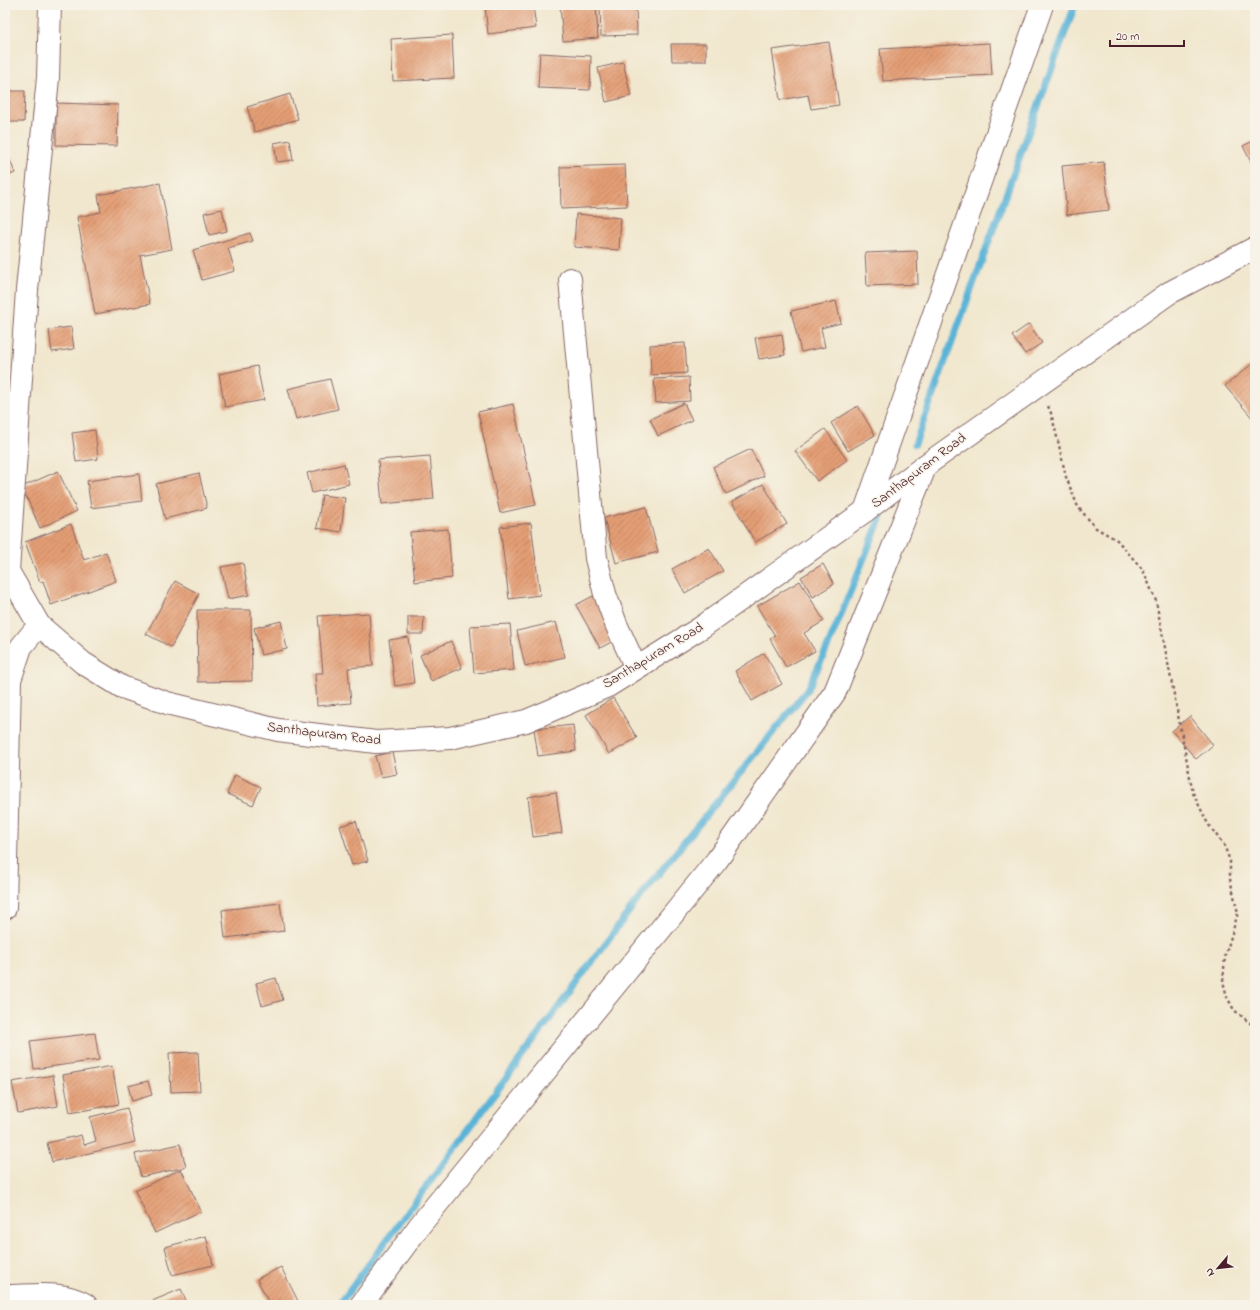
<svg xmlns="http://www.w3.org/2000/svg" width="1260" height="1310" font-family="'Indie Flower',sans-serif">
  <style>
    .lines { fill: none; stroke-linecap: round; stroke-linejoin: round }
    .stream { stroke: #5ab3d7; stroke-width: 7 }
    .building { fill: url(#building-hatch) }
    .minor-casing { stroke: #846564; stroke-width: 24 }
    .major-casing { stroke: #846564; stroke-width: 24 }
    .path { stroke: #846564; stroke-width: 2.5; stroke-dasharray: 3 3; stroke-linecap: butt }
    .minor { stroke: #fff; stroke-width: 22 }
    .major { stroke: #fff; stroke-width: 22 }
    .labels { text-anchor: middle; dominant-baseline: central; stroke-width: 3; stroke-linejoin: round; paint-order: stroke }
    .street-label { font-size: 14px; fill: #4a1f2b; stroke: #f7f3e8 }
  </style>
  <defs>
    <pattern id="building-hatch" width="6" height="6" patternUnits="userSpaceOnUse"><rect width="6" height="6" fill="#e49e75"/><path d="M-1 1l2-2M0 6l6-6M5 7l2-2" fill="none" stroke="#bb8060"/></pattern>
  </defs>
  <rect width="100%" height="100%" fill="#f7f3e8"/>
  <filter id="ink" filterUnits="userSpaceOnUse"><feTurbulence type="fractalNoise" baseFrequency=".025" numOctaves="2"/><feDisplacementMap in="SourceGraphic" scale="8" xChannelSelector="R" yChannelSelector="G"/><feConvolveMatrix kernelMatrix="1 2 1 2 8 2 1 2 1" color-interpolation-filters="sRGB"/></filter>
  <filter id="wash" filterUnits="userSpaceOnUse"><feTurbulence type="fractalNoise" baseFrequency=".012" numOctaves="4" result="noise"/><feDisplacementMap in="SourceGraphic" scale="16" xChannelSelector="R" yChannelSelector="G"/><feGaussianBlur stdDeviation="0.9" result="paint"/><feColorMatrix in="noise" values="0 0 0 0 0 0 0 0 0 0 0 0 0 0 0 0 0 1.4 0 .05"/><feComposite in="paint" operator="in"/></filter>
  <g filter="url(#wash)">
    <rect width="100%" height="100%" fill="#f1e7ce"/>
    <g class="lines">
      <path class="stream" d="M915 444 1075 5
        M339 1305 636 902 808 689 828 646 881 517"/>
    </g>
    <g id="blocks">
      <path class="building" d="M492 5H533L536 28 488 34 485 6Z
        M560 5H596L598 38 563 41Z
        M600 5H636L637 35 601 36Z
        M452 35 454 78 393 81 391 39Z
        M829 42 839 105 811 109 808 95 780 100 772 50Z
        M990 43 992 75 883 81 880 49Z
        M671 44H706V61H672Z
        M540 53 591 56 590 90 538 88Z
        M623 62 631 96 606 102 598 68Z
        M5 91H25L24 122H5Z
        M290 94 298 119 255 132 247 107Z
        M56 103 118 105 117 146 56 145Z
        M290 140 293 160 277 162 274 143Z
        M1255 140V170L1243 146Z
        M5 147 15 173 5 177Z
        M1104 162 1109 210 1067 215 1062 166Z
        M625 165 627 206 561 209 560 167Z
        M160 183 172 249 140 255 150 304 95 314 77 217 101 212 98 195Z
        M222 209 227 231 209 235 204 213Z
        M576 214 621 218 619 250 574 247Z
        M250 233 253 241 228 248 235 271 202 280 193 250Z
        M917 251 918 284 867 286 865 253Z
        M836 301 841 323 821 328 825 347 801 352 791 311Z
        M1029 324 1042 343 1025 354 1012 336Z
        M71 327 74 349 52 352 49 330Z
        M782 334 785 355 759 359 755 338Z
        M685 343 687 373 651 375 650 345Z
        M1254 362 1255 363V421L1225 386Z
        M257 366 264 400 225 407 219 374Z
        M689 377 690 401 656 403 654 379Z
        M330 379 338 409 296 419 288 389Z
        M684 403 692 420 658 436 650 419Z
        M513 404 536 505 500 513 478 412Z
        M858 406 875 435 848 451 831 423Z
        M825 429 847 460 817 481 795 451Z
        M95 430 98 459 76 462 72 433Z
        M751 449 764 476 726 494 713 467Z
        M430 456 434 499 382 504 378 460Z
        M344 464 349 484 312 493 307 473Z
        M58 471 77 511 40 528 22 487Z
        M199 473 207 508 165 519 156 484Z
        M139 474 142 501 91 508 87 481Z
        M763 484 787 524 755 542 732 502Z
        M322 495 345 498 341 532 317 528Z
        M646 507 658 552 616 563 604 518Z
        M531 523 540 595 509 599 500 527Z
        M71 524 84 560 106 552 116 581 51 605 43 581 40 582 25 542Z
        M448 529 452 578 415 582 410 532Z
        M709 548 723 571 685 593 672 569Z
        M243 563 249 595 228 599 221 567Z
        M823 564 834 584 813 597 801 577Z
        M175 581 199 594 171 647 146 634Z
        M800 581 824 621 804 633 815 651 786 667 770 639 775 636 757 606Z
        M593 596 617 639 600 648 576 605Z
        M197 610H251L252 681 198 682Z
        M369 613 373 666 348 668 351 703 317 706 315 673H323L318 616Z
        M408 617H424L423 634H408Z
        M281 621 287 649 261 655 254 628Z
        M556 622 565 657 525 666 517 631Z
        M510 624 514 670 474 673 470 626Z
        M408 637 414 683 395 686 389 640Z
        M451 641 462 668 431 681 420 655Z
        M764 653 782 684 752 701 735 671Z
        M613 698 637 738 609 754 586 715Z
        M1190 716 1213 745 1196 759 1172 731Z
        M573 725 576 751 538 756 534 729Z
        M392 752 397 774 381 777 375 756Z
        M235 775 261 787 253 805 227 794Z
        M556 792 562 833 533 837 528 797Z
        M356 821 368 861 352 865 340 826Z
        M280 903 284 931 225 938 222 910Z
        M276 978 283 1000 262 1006 256 983Z
        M95 1033 99 1060 34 1069 30 1041Z
        M198 1052 200 1091 171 1092 169 1053Z
        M112 1066 119 1104 70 1113 63 1075Z
        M53 1075 58 1106 18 1113 12 1082Z
        M148 1081 152 1095 132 1101 128 1086Z
        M127 1108 135 1142 52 1162 47 1143 81 1135 84 1145 96 1141 90 1117Z
        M180 1144 186 1167 141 1177 135 1154Z
        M181 1169 201 1211 155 1233 135 1191Z
        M206 1236 213 1265 172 1275 165 1247Z
        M281 1267 300 1305H270L257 1279Z
        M181 1289 188 1305H146L145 1304Z"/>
    </g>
  </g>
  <g filter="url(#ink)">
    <use href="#blocks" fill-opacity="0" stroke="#846564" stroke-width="1"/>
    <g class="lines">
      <defs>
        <path id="minor" d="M570 279 596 558 605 594 616 624 636 668
          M865 511 1042 5
          M8 571 27 290 48 78 50 5
          M5 908 9 722 10 680 21 647 39 625
          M5 1296C31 1296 63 1290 86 1305
          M361 1305 420 1225 717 860 835 692 926 465"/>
        <path id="major" d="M5 566 39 625 83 663 122 687 167 703 278 730 376 742 450 738 526 721 608 686 702 627 865 511 926 465 1169 293 1255 248"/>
      </defs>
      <use href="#minor" class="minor-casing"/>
      <use href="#major" class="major-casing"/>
      <path class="path" d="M1048 406 1051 413 1058 441 1066 477 1078 507 1096 528 1117 540 1143 570 1156 601 1193 793 1208 824 1224 845 1230 861V879L1238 913 1225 957 1223 981 1227 997 1234 1010 1255 1027"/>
      <use href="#minor" class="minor"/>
      <use href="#major" class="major"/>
    </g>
  </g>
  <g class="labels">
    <g class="street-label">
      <text transform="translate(919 471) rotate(-37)">Santhapuram Road</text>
      <text transform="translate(653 656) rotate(-31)">Santhapuram Road</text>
      <text transform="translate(324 734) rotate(7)">Santhapuram Road</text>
    </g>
  </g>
  <rect width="1260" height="1310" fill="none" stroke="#f7f3e8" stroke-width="20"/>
  <g transform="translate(1218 1268) rotate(242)" stroke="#f7f3e8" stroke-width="3" paint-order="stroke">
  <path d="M0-3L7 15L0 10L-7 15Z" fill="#4a1f2b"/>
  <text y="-6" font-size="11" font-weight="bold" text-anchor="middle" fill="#4a1f2b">N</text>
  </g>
  <path d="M1110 40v6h74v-6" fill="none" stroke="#4a1f2b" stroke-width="2"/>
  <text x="1116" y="40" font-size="12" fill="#4a1f2b" stroke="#f7f3e8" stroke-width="3" paint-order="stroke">20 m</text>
</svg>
